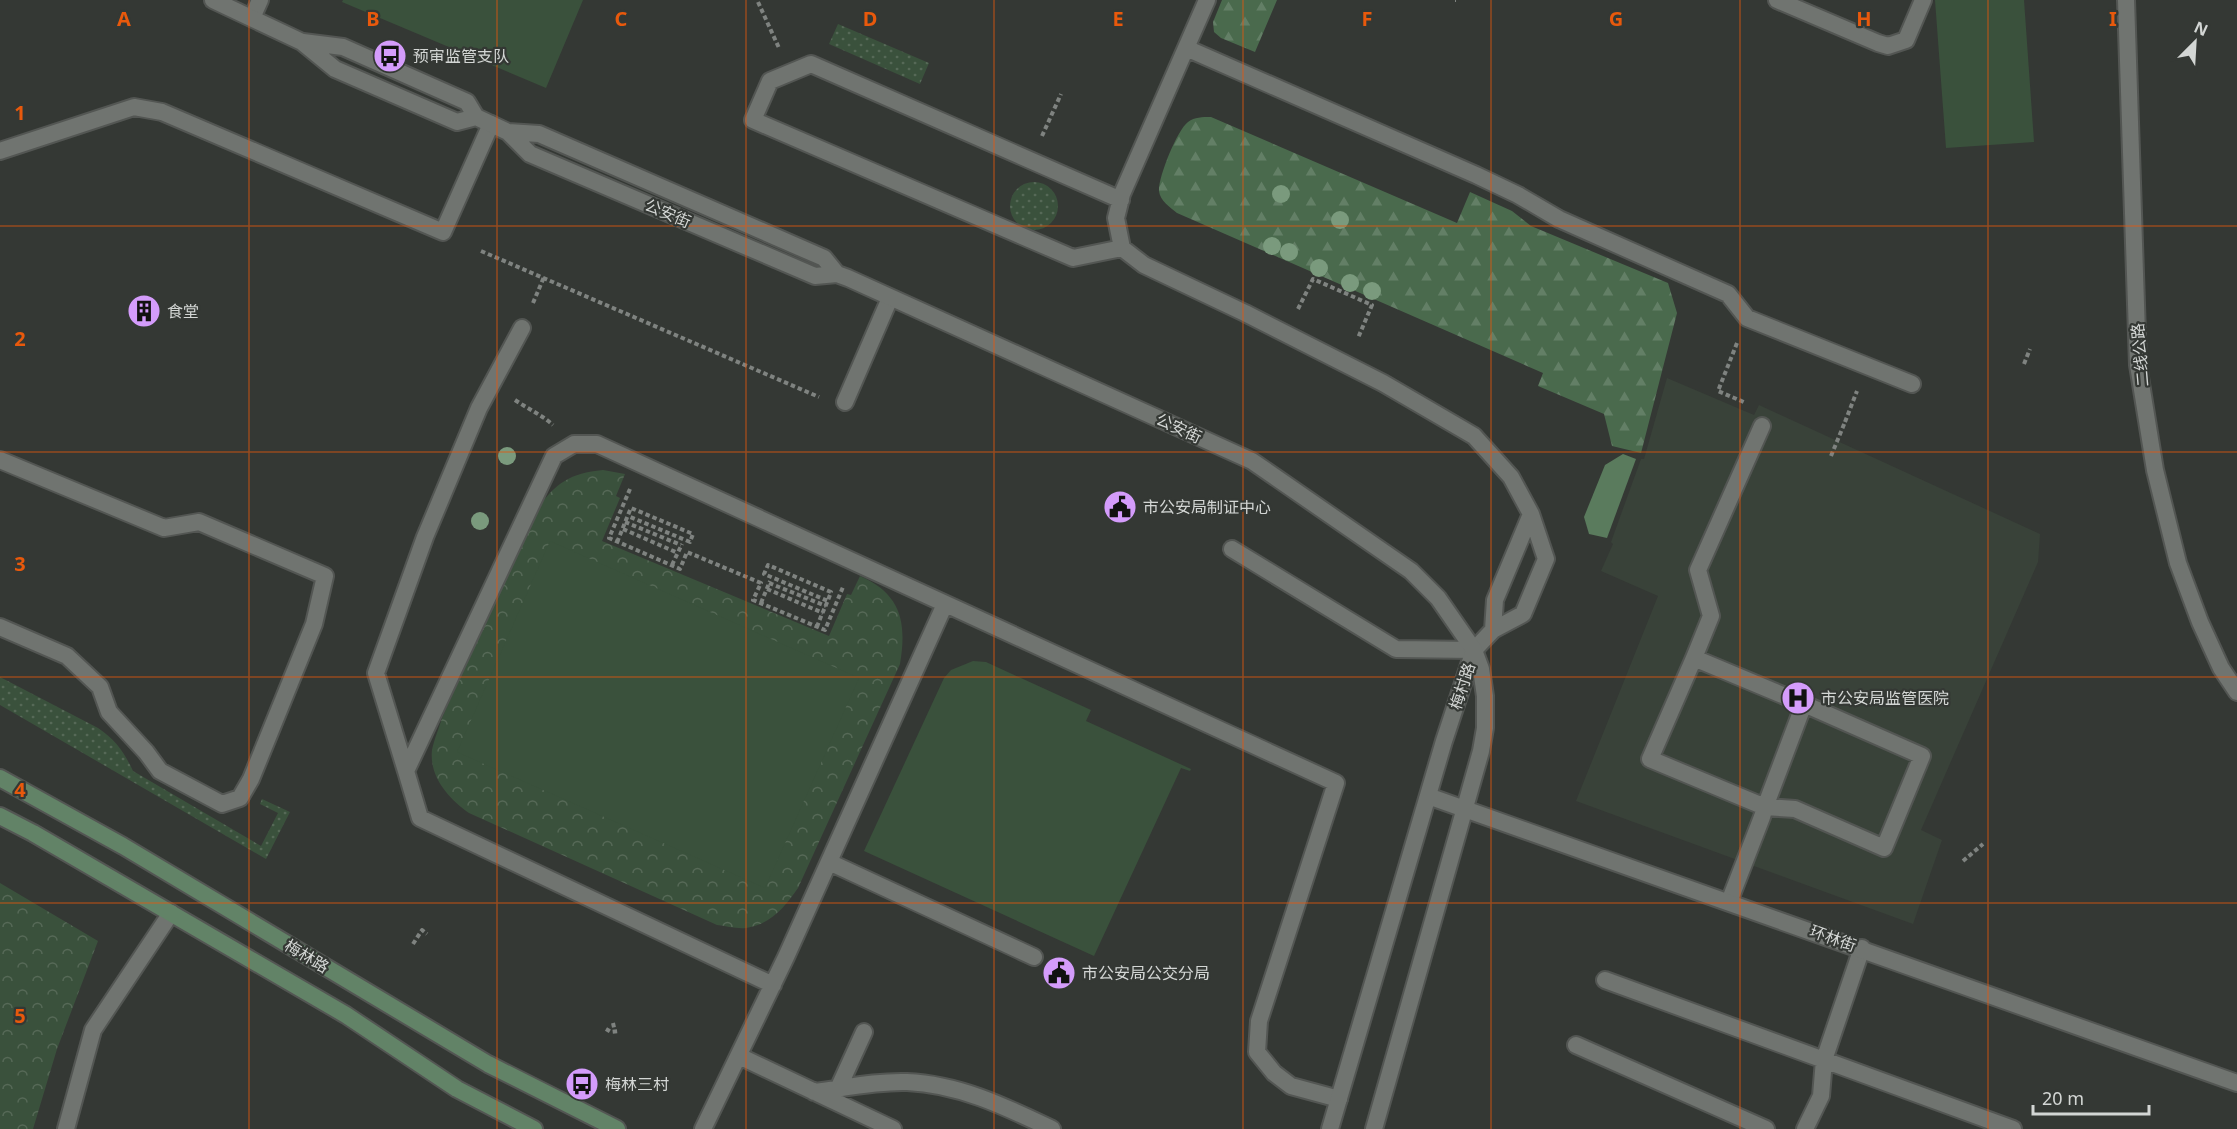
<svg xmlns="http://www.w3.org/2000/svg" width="2237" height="1129" font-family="'Noto Sans','Noto Sans SC',sans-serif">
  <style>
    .built { fill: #394239 }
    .grass { fill: url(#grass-dots) }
    .forest { fill: url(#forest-firs) }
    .park { fill: url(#park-crowns) }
    .pitch { fill: #3a513c }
    .water { fill: #5a7b5d }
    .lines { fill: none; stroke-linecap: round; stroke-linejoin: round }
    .service-casing { stroke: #535653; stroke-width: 20 }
    .minor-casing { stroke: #535653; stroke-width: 20 }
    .tertiary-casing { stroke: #535653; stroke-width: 20 }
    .secondary-casing { stroke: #535653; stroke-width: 20 }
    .path { stroke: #7f8380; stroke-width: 4; stroke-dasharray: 4.5 3; stroke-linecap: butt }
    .service { stroke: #707470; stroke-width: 16 }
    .minor { stroke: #707470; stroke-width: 16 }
    .tertiary { stroke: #707470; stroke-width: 16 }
    .secondary { stroke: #628367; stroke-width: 16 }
    .path-bridge { stroke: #7f8380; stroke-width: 4; stroke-dasharray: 4.5 3; stroke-linecap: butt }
    .tree { fill: #7a9a7d }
    .grid { fill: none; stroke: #e8590c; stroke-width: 1.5; stroke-opacity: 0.55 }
    .labels { text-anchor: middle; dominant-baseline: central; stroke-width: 4.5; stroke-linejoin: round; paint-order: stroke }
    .poi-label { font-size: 16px; fill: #d3d6d4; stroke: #343834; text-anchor: start }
    .street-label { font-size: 16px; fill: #d3d6d4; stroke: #343834 }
    .grid-label { font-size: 20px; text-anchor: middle; font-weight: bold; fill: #e8590c; stroke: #343834; stroke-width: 4.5; stroke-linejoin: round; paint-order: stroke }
  </style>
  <defs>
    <pattern id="grass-dots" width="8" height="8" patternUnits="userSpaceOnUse" patternTransform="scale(1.5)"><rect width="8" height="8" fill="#3a513c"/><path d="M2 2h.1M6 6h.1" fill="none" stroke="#566957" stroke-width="1.8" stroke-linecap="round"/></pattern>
    <pattern id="forest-firs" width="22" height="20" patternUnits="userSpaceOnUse" patternTransform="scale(1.5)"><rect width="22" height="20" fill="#4a6a4d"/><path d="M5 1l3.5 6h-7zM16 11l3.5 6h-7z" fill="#637f66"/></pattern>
    <pattern id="park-crowns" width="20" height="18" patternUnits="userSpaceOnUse" patternTransform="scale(1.5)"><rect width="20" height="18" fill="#3a513c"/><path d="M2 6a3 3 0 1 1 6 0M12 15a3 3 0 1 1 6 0" fill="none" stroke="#566957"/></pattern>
  </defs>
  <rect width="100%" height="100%" fill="#343834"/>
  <path class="built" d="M1667 378 1754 415 1759 405 2040 534 2038 562 1921 830 1942 840 1913 924 1576 801 1658 596 1601 571 1613 544 1611 542 1641 459H1644Z"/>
  <path class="grass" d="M838 24 929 63 920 84 829 44Z
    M1010 206a24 24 0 1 1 48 0a24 24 0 1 1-48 0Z
    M0 677 98 728C116 740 124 752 133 771L261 846 278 813 260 804 262 799 290 812 266 859 0 705Z"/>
  <path class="forest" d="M1222 0H1277L1255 52 1221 38 1214 32 1213 22Z
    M1211 117 1457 223 1470 192 1512 211 1531 226 1668 283 1677 313 1641 453 1612 446 1604 414 1538 386 1543 373 1177 213C1170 207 1160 201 1159 191 1158 178 1177 130 1188 122 1195 117 1202 117 1211 117Z"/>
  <path class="park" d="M603 470 625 474 616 496 620 498 602 541 829 636 847 594 851 595 860 576C901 594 907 622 900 664L798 888C785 907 770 925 746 928 737 929 726 926 717 925L469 813C449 799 429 777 432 750 434 740 439 728 442 718L537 509C556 483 570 473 603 470Z
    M0 883 98 941 57 1049 33 1129H0Z"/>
  <path class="pitch" d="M343 0H583L546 88 342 2Z
    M1935 0H2024L2034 142 1946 148Z
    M550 541 859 678 765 888 457 752Z
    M973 661 986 662 1091 710 1086 721 1191 769 1190 771 1181 768 1094 956 864 851 944 678 951 670Z"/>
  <path class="water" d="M1623 454 1636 459 1607 538 1589 534 1584 517 1605 465Z"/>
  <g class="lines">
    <defs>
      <path id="service" d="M1207 0 1122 194 1116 218 1122 248 1144 265 1245 313 1383 383 1474 436 1511 477 1531 514 1546 559 1523 614 1493 630 1474 650 1396 649 1232 549
        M1777 0 1878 43 1888 46 1906 40 1923 0
        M252 18 260 0
        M1186 48 1476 175 1518 195 1559 219 1728 294 1747 318 1912 384
        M0 151 134 107 162 112 443 232 491 124
        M1121 200 811 64 770 81 753 120 1073 258 1122 248
        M845 402 890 298
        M1762 426 1698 570 1711 616 1694 658 1804 704
        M0 460 164 528 199 522 325 576 314 624 251 779 240 798 222 804 160 771 146 752 109 712 100 687 67 656 0 627
        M1493 630 1495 600 1531 514
        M1694 658 1650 759 1765 807 1795 809 1884 848 1922 756 1804 704 1765 807 1762 817 1729 902
        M406 771 376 673 425 537 479 408 522 328
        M829 862 1034 957
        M1605 980 2013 1129
        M773 985 420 818 406 771 554 456 574 444H597L1336 783 1259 1021 1257 1052 1274 1073 1291 1086 1339 1099
        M1576 1045 1766 1129
        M739 1056 893 1129
        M838 1089 864 1032
        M814 1092C845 1088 876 1081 907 1082 959 1084 1006 1107 1052 1129
        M703 1129 786 957 945 604
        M1805 1129 1821 1096 1824 1060 1862 948"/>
      <path id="minor" d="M2126 0 2138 365 2155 470 2178 563 2200 622 2221 668 2237 692
        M66 1129 93 1030 171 913"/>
      <path id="tertiary" d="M213 0 302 42 335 69 457 122 476 117 508 132 539 134 824 258 837 274
        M303 42 343 47 467 102 476 117
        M508 132 530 154 815 276 837 274 848 278 1252 461 1411 571 1438 598 1474 650 1481 669 1485 696V728L1481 751 1374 1129
        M1428 796 2237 1083
        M1330 1129 1444 741 1474 650"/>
      <path id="secondary" d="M0 778 123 846 488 1064 617 1129
        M0 816 33 833 346 1015 457 1089 534 1129"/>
    </defs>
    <use href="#service" class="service-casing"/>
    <use href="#minor" class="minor-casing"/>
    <use href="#tertiary" class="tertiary-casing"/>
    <use href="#secondary" class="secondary-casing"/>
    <path class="path" d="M1455 0H1456
      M758 2 779 48
      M1042 136 1061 94
      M481 251 819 397
      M533 303 544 277
      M1298 309 1313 279 1372 305 1358 338
      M1737 343 1718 391 1746 403
      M2024 364 2030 349
      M515 400C528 409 542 415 553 425
      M1845 422 1857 391
      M630 489 609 538 680 569 687 552 761 583 753 600 825 630 843 587
      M625 522 681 545
      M623 529 678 553
      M617 542C622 531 626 519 631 508L693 534 690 542 628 516
      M672 565 682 544
      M769 583 826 606
      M767 589 823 613
      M761 603 770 581
      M817 627C821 615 827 604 831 592L768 565 764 574 828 601
      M1963 861 1983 844
      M413 944 422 930 427 934
      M613 1023 615 1032
      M606 1029 611 1032 620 1031"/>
    <use href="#service" class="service"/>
    <use href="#minor" class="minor"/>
    <use href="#tertiary" class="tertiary"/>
    <use href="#secondary" class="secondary"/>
    <path class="path-bridge" d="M1831 456 1845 422"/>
  </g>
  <g class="tree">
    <circle cx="1281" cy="194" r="9"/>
    <circle cx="1340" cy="220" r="9"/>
    <circle cx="1272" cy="246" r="9"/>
    <circle cx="1289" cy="252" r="9"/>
    <circle cx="1319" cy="268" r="9"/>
    <circle cx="1350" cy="283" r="9"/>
    <circle cx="1372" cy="291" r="9"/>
    <circle cx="507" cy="456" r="9"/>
    <circle cx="480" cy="521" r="9"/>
  </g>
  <path class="grid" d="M249 0V1129M497 0V1129M746 0V1129M994 0V1129M1243 0V1129M1491 0V1129M1740 0V1129M1988 0V1129M0 226H2237M0 452H2237M0 677H2237M0 903H2237"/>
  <defs>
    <symbol id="bus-disc" viewBox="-11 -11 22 22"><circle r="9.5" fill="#d49cfb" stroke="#343834"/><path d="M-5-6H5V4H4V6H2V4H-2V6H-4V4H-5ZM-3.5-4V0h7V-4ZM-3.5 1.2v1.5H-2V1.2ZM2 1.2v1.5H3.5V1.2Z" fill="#111"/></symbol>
    <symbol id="building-disc" viewBox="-11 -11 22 22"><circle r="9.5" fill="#d49cfb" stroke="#343834"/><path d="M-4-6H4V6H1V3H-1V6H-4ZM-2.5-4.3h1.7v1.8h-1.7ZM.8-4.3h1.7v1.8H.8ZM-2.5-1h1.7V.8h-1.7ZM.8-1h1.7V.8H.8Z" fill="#111"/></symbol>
    <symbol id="civic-disc" viewBox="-11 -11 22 22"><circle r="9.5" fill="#d49cfb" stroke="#343834"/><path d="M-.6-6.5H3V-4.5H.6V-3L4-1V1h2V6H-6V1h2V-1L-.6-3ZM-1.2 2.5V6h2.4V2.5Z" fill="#111"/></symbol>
    <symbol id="hospital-disc" viewBox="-11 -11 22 22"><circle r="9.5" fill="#d49cfb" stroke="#343834"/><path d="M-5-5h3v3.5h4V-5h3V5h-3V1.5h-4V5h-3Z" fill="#111"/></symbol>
  </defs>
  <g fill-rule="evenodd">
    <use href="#bus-disc" x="371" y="37" width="38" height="38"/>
    <use href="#building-disc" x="125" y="292" width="38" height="38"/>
    <use href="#civic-disc" x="1101" y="488" width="38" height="38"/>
    <use href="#hospital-disc" x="1779" y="679" width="38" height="38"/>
    <use href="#civic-disc" x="1040" y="954" width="38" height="38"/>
    <use href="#bus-disc" x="563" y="1065" width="38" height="38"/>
  </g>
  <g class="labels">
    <g class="poi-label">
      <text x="413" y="56">预审监管支队</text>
      <text x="167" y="311">食堂</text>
      <text x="1143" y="507">市公安局制证中心</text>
      <text x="1821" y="698">市公安局监管医院</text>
      <text x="1082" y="973">市公安局公交分局</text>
      <text x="605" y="1084">梅林三村</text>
    </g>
    <g class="street-label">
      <text transform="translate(668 213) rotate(23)">公安街</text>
      <text transform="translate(2140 355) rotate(-95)">二线公路</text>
      <text transform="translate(1179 428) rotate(25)">公安街</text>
      <text transform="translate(1462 686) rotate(-72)">梅村路</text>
      <text transform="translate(1833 938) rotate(20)">环林街</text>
      <text transform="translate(307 956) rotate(31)">梅林路</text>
    </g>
  </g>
  <g class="grid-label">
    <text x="124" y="26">A</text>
    <text x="373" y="26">B</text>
    <text x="621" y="26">C</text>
    <text x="870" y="26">D</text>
    <text x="1118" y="26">E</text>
    <text x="1367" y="26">F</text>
    <text x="1616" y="26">G</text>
    <text x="1864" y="26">H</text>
    <text x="2113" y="26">I</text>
    <text x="20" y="120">1</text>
    <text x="20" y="346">2</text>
    <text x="20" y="571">3</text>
    <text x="20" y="797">4</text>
    <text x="20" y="1023">5</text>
  </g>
  <g transform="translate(2195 42) rotate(24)" stroke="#343834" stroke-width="4.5" paint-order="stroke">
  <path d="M0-4.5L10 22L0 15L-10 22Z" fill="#d3d6d4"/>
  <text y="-9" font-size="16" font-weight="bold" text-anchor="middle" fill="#d3d6d4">N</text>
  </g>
  <path d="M2033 1105v9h116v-9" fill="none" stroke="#d3d6d4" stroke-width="3"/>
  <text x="2042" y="1105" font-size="18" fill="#d3d6d4" stroke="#343834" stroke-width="4.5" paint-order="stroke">20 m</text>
</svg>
